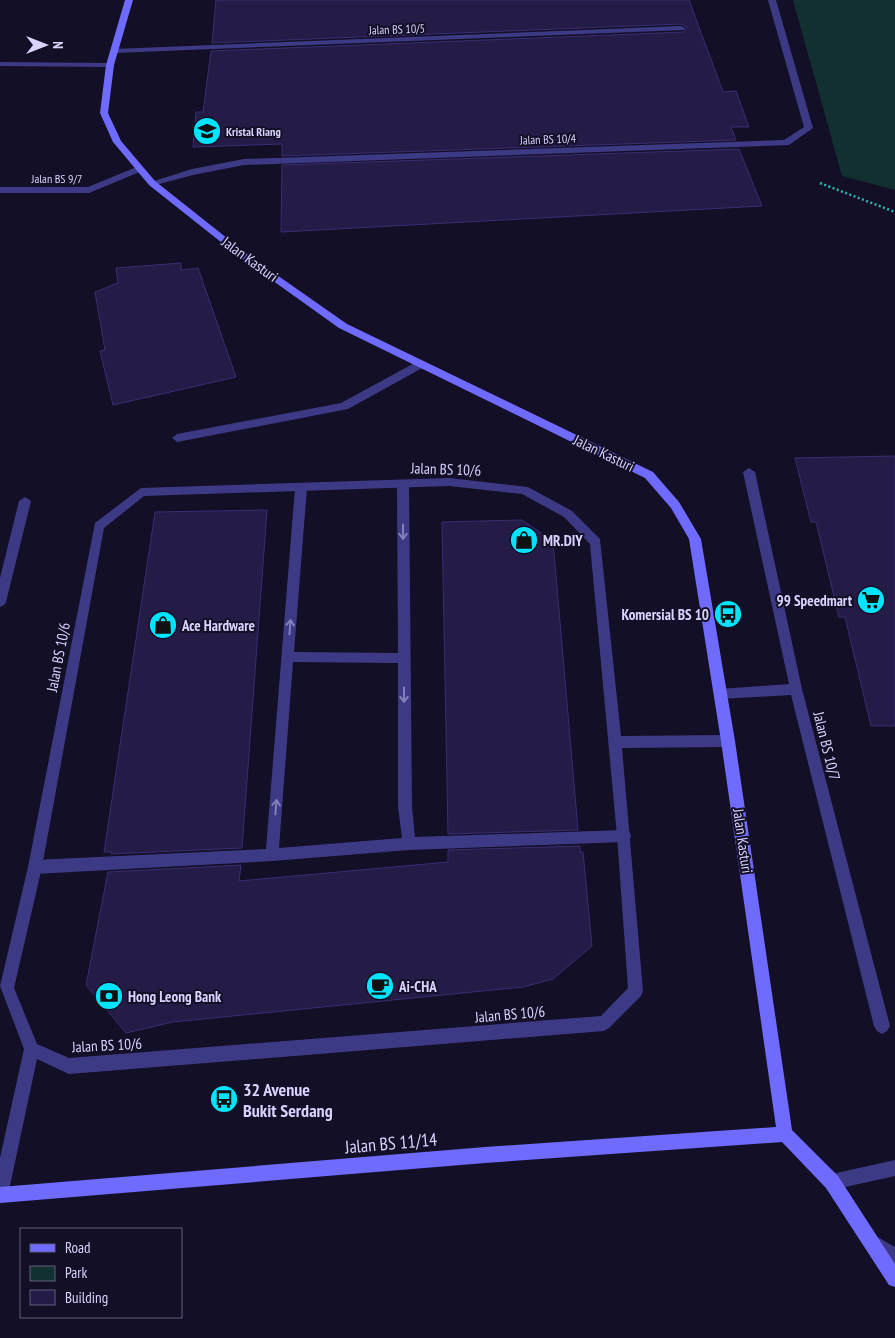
<svg xmlns="http://www.w3.org/2000/svg" width="895" height="1338" font-family="'PT Sans Narrow',sans-serif">
  <style>
    .green { fill: #12302f }
    .building { fill: #241b47; stroke: #3b2d73 }
    .lines { fill: none; stroke-linecap: round; stroke-linejoin: round }
    .path { stroke: #2fb8b0; stroke-width: 2.5; stroke-dasharray: 2 2.5; stroke-linecap: butt }
    .lane { fill: #3d3a85; fill-rule: evenodd }
    .street { fill: #3d3a85; fill-rule: evenodd }
    .secondary { fill: #6f6bff; fill-rule: evenodd }
    .oneway { stroke: #837fbc }
    .labels { text-anchor: middle; dominant-baseline: central; stroke-width: 4; stroke-linejoin: round; paint-order: stroke }
    .far-street-label { font-size: 12px; fill: #d9d4ff; stroke: #130f26 }
    .far-poi-label { font-size: 12px; font-weight: bold; fill: #d9d4ff; stroke: #130f26; text-anchor: start }
    .street-label { font-size: 15px; fill: #d9d4ff; stroke: #130f26 }
    .poi-label { font-size: 15px; font-weight: bold; fill: #d9d4ff; stroke: #130f26; text-anchor: start }
    .near-poi-label { font-size: 18px; font-weight: bold; fill: #d9d4ff; stroke: #130f26; text-anchor: start }
    .near-street-label { font-size: 18px; fill: #d9d4ff; stroke: #130f26 }
  </style>
  <rect width="100%" height="100%" fill="#130f26"/>
  <path class="green" d="M793 0H895V190L842 176Z"/>
  <path class="building" d="M216 0H689L723 92 736 91 749 127H731L736 140 282 156V144L193 147 196 112H203L211 51 684 32 687 27 681 24 212 43Z
    M739 149 762 206 281 232 282 165Z
    M181 263V270L198 268 236 377 113 405 100 351 105 350 95 292 118 283 116 268Z
    M895 456V726H871L845 617H839L816 522H811L795 458Z
    M267 510 242 848 111 854 112 852H104L155 512Z
    M522 520 553 541 578 830 448 834 442 522Z
    M580 846V852H583L592 946 553 979 523 987 173 1022 126 1033 86 985 108 872 241 865 239 881 448 862V850Z"/>
  <g class="lines">
    <path class="path" d="M820 183 895 212"/>
    <path class="lane" d="M139 166 143 169 142 171 89 193H0V187H88Z
      M420 360 425 364 424 367 348 409 177 442 172 438 177 434 341 403Z
      M403 480 409 484 412 807 415 837 624 830 629 831 631 836 629 841 624 842 409 850 272 861 35 874 30 872 28 867 30 862 35 860 266 849 295 488 301 484 307 488 294 652 398 653 397 484ZM293 662 398 663V807L402 838 279 848Z
      M895 1160V1176L832 1190 826 1188 824 1182 826 1176 832 1174Z"/>
    <path class="street" d="M768 0H776L813 128 789 145 244 165 193 175 152 186 148 183 192 169 244 159 784 140 804 127Z
      M681 26 685 28 684 30 114 53 110 51 114 49Z
      M0 62 110 63 114 65 110 67 0 66Z
      M749 468 755 472 802 689 890 1026 887 1031 882 1034 877 1031 874 1026 791 695 720 699 716 698 714 694 716 690 720 689 789 684 743 472Z
      M449 478 528 487 572 511 600 539 621 736 728 735 733 737 735 741 733 745 728 747 622 748 643 991 641 996 609 1028 604 1031 69 1074 37 1059 8 1195 6 1201 0 1203V1158L24 1049 0 986 28 867 95 523 141 488ZM449 486 522 494 564 517 590 544 617 836 628 988 601 1016 69 1058 37 1044 14 988 42 867 104 528 144 496Z
      M25 497 31 501 6 602 4 605 0 607V578L19 501Z
      M874 1235 895 1247V1265L868 1249 866 1243 868 1237Z"/>
    <path class="secondary" d="M125 0H133L114 65 108 113 121 141 155 181 247 254 347 324 653 472 679 502 701 539 735 741 792 1130 838 1176 895 1264V1287L889 1285 826 1188 782 1142 485 1163 0 1203V1187L485 1147 776 1127 721 741 689 539 671 508 645 478 339 328 241 258 149 185 113 142 100 113 106 65Z"/>
  </g>
  <defs><path id="oneway-shaft" d="M-6 0H5M1.5-3L5.5 0L1.5 3" fill="none" stroke-width="1.6" stroke-linecap="round" stroke-linejoin="round" transform="scale(1.25)"/></defs>
  <g class="oneway">
    <use href="#oneway-shaft" transform="translate(403 532) rotate(90)"/>
    <use href="#oneway-shaft" transform="translate(290 627) rotate(-86)"/>
    <use href="#oneway-shaft" transform="translate(404 695) rotate(90)"/>
    <use href="#oneway-shaft" transform="translate(276 807) rotate(-85)"/>
  </g>
  <defs>
    <symbol id="school-disc" viewBox="-11 -11 22 22"><circle r="9.5" fill="#00e5ff" stroke="#130f26"/><path d="M0-5L7-2L0 1L-7-2ZM-4 1L0 2.5L4 1V4Q0 6-4 4Z" fill="#111"/></symbol>
    <symbol id="shop-disc" viewBox="-11 -11 22 22"><circle r="9.5" fill="#00e5ff" stroke="#130f26"/><path d="M-5-2.5h2.3a2.7 3.5 0 0 1 5.4 0H5L5.5 6h-11ZM-1.5-2.5h3a1.5 2.3 0 0 0-3 0Z" fill="#111"/></symbol>
    <symbol id="supermarket-disc" viewBox="-11 -11 22 22"><circle r="9.5" fill="#00e5ff" stroke="#130f26"/><path d="M-6-5.5h2.5l.6 2H6L4.5 2H-2.5L-4.4-4H-6ZM-1.5 3.2a1.3 1.3 0 1 0 .1 0ZM3 3.2a1.3 1.3 0 1 0 .1 0Z" fill="#111"/></symbol>
    <symbol id="bus-disc" viewBox="-11 -11 22 22"><circle r="9.5" fill="#00e5ff" stroke="#130f26"/><path d="M-5-6H5V4H4V6H2V4H-2V6H-4V4H-5ZM-3.5-4V0h7V-4ZM-3.5 1.2v1.5H-2V1.2ZM2 1.2v1.5H3.5V1.2Z" fill="#111"/></symbol>
    <symbol id="cafe-disc" viewBox="-11 -11 22 22"><circle r="9.5" fill="#00e5ff" stroke="#130f26"/><path d="M-5.5-4.5H6V0H3Q3 3.5 0 3.5H-2.5Q-5.5 3.5-5.5 0ZM3-3.2v2h1.7v-2ZM-6 4.5H4V6H-6Z" fill="#111"/></symbol>
    <symbol id="bank-disc" viewBox="-11 -11 22 22"><circle r="9.5" fill="#00e5ff" stroke="#130f26"/><path d="M-6-4H6V4H-6ZM0-2.3a2.3 2.3 0 1 0 0 4.6a2.3 2.3 0 1 0 0-4.6Z" fill="#111"/></symbol>
  </defs>
  <g fill-rule="evenodd">
    <use href="#school-disc" x="191" y="115" width="32" height="32"/>
    <use href="#shop-disc" x="508" y="524" width="32" height="32"/>
    <use href="#supermarket-disc" x="855" y="584" width="32" height="32"/>
    <use href="#bus-disc" x="712" y="598" width="32" height="32"/>
    <use href="#shop-disc" x="147" y="609" width="32" height="32"/>
    <use href="#cafe-disc" x="364" y="970" width="32" height="32"/>
    <use href="#bank-disc" x="93" y="980" width="32" height="32"/>
    <use href="#bus-disc" x="208" y="1083" width="32" height="32"/>
  </g>
  <g class="labels">
    <g class="far-street-label">
      <text transform="translate(397 29) rotate(-2)">Jalan BS 10/5</text>
      <text transform="translate(548 139) rotate(-2)">Jalan BS 10/4</text>
      <text x="57" y="178">Jalan BS 9/7</text>
    </g>
    <g class="far-poi-label">
      <text x="226" y="131">Kristal Riang</text>
    </g>
    <g class="street-label">
      <text transform="translate(250 259) rotate(36)">Jalan Kasturi</text>
      <text transform="translate(604 453) rotate(26)">Jalan Kasturi</text>
      <text transform="translate(446 469) rotate(2)">Jalan BS 10/6</text>
      <text transform="translate(58 657) rotate(-79)">Jalan BS 10/6</text>
      <text transform="translate(827 746) rotate(76)">Jalan BS 10/7</text>
      <text transform="translate(743 841) rotate(82)">Jalan Kasturi</text>
      <text transform="translate(510 1014) rotate(-5)">Jalan BS 10/6</text>
      <text transform="translate(107 1045) rotate(-3)">Jalan BS 10/6</text>
    </g>
    <g class="poi-label">
      <text x="543" y="540">MR.DIY</text>
      <text x="852" y="600" text-anchor="end">99 Speedmart</text>
      <text x="709" y="614" text-anchor="end">Komersial BS 10</text>
      <text x="182" y="625">Ace Hardware</text>
      <text x="399" y="986">Ai-CHA</text>
      <text x="128" y="996">Hong Leong Bank</text>
    </g>
    <g class="near-poi-label">
      <text x="243" y="1089">32 Avenue<tspan x="243" dy="21">Bukit Serdang</tspan></text>
    </g>
    <g class="near-street-label">
      <text transform="translate(391 1143) rotate(-5)">Jalan BS 11/14</text>
    </g>
  </g>
  <rect x="20" y="1228" width="162" height="90" fill="#130f26" stroke="#625e7d"/>
  <rect x="30" y="1244" width="25" height="8" fill="#6f6bff" stroke="#625e7d"/>
  <text x="65" y="1253" font-size="15" fill="#d9d4ff">Road</text>
  <rect x="30" y="1266" width="25" height="15" fill="#12302f" stroke="#625e7d"/>
  <text x="65" y="1278" font-size="15" fill="#d9d4ff">Park</text>
  <rect x="30" y="1290" width="25" height="15" fill="#241b47" stroke="#625e7d"/>
  <text x="65" y="1303" font-size="15" fill="#d9d4ff">Building</text>
  <g transform="translate(45 45) rotate(90)" stroke="#130f26" stroke-width="4" paint-order="stroke">
  <path d="M0-4L9 19L0 12L-9 19Z" fill="#d9d4ff"/>
  <text y="-8" font-size="14" font-weight="bold" text-anchor="middle" fill="#d9d4ff">N</text>
  </g>
</svg>
